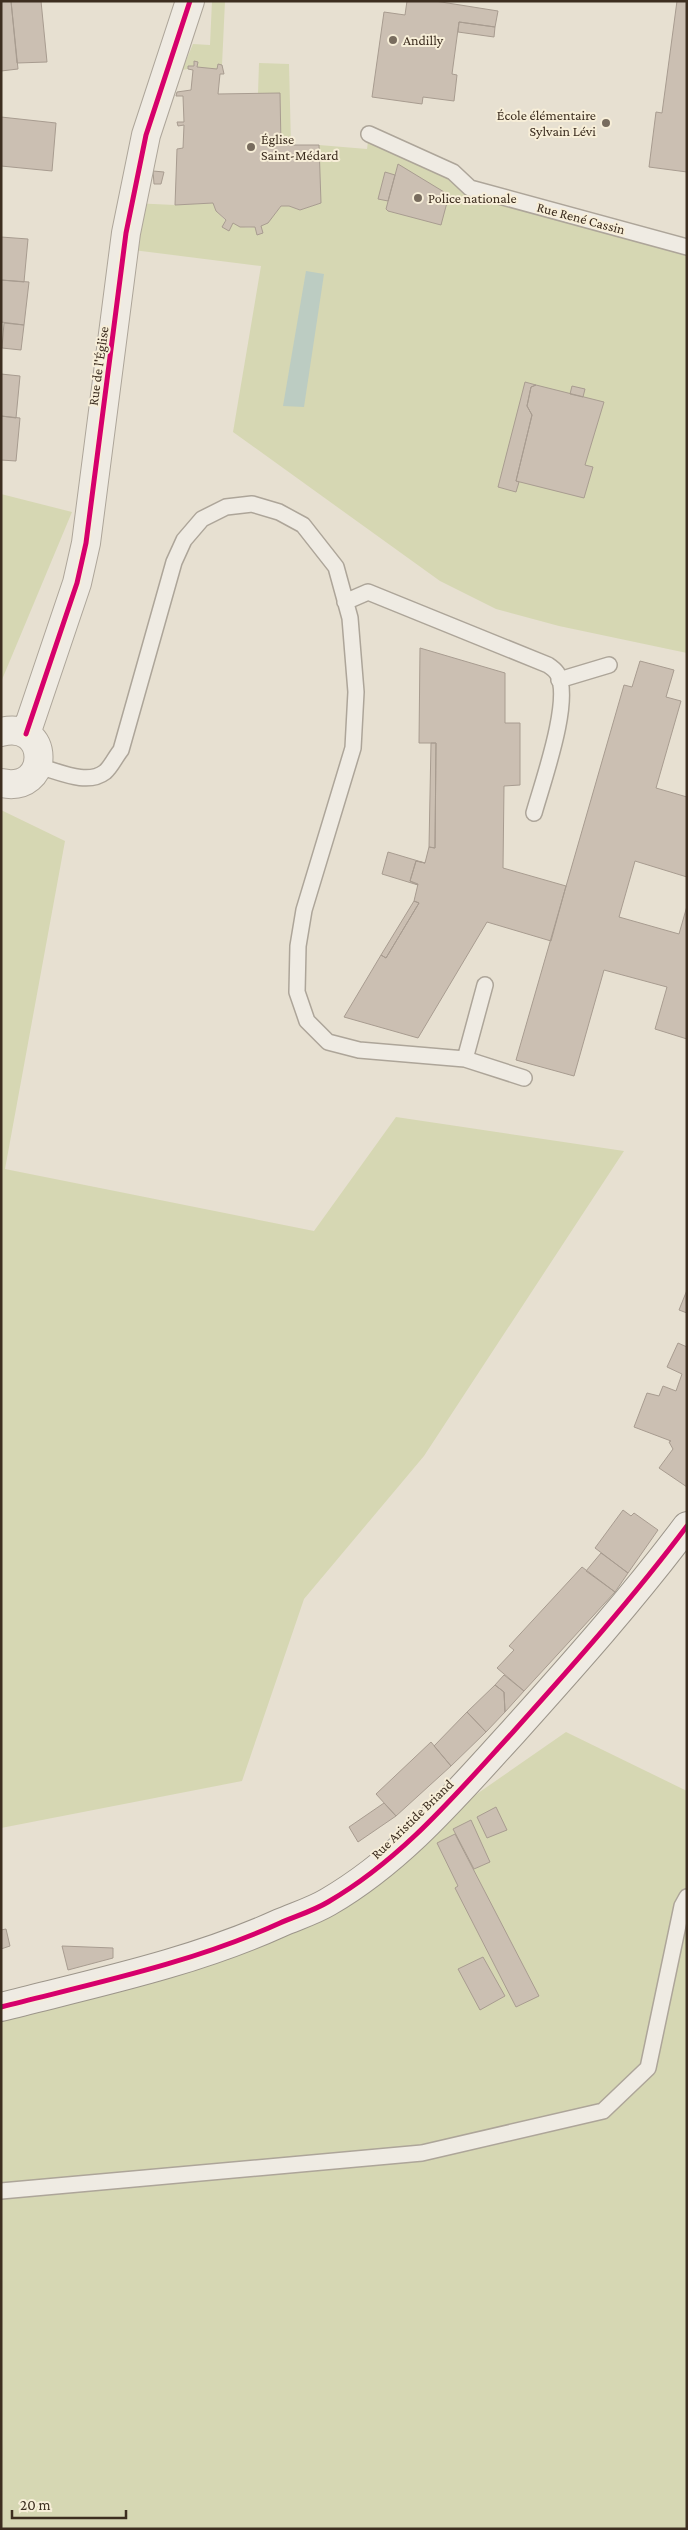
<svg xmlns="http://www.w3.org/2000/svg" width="688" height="2530" font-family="'Crimson Pro',serif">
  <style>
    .green { fill: #d6d7b3 }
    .water { fill: #bcccc2 }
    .building { fill: #cbbfb2; stroke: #a89c90 }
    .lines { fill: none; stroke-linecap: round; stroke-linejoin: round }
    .lane-casing { stroke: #ada599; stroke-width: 18 }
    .street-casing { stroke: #ada599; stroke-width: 30 }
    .secondary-casing { stroke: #9c958a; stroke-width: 30 }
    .lane { stroke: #efebe3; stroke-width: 15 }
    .street { stroke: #efebe3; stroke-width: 28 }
    .secondary { stroke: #efebe3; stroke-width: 28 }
    .cycleway-casing { stroke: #f7eed8; stroke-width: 8 }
    .cycleway { stroke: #d6006c; stroke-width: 5 }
    .poi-dot { fill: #786c5e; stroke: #f7eed8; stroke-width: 2 }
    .labels { text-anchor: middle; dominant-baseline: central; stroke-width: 4; stroke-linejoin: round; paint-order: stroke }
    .poi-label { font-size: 14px; fill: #3d2e20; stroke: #f7eed8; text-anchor: start }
    .street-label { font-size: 14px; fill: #3d2e20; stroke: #f7eed8 }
  </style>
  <rect width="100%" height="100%" fill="#e7e0d1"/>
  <path class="green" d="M212 1H225L222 65 218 64 217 69 197 67 198 62 194 61V66H188V69L182 70 193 44 210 45Z
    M259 63 289 64 291 145H281L280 93H258Z
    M369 134 470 188 687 247V653L559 626 496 609 440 581 233 432 261 266 125 249 132 203 175 205 213 203 216 211 225 220 223 227 233 223C253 234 270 223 281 206H289L300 210 321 203 319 145 367 149Z
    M1 494 72 512 1 682Z
    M1 810 65 841 5 1169 314 1231 396 1117 624 1151 424 1456 304 1599 242 1781 1 1828Z
    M566 1732 687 1791V2529H1V2007L246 1939 412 1839Z"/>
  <path class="water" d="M306 271 324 274 304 407 283 406Z"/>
  <path class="building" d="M1 1H11L18 69 1 71Z
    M11 1H41L47 62 17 63Z
    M407 1H435L498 11 495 27 459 22 452 74 457 75 454 101 423 97 422 104 372 97 384 12 405 15Z
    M677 1H687V172L649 167 656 112 662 113Z
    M459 22 495 27 494 37 458 32Z
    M194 61 198 62 197 67 217 69 218 64 222 65 224 74H220L218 94 280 93 281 145H319L321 203 300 210 289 206H281L268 223 261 226 263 233 257 235 255 227H240L233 223 229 231 222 227 226 220 216 211 213 203 175 205 177 149 183 148 184 125 178 126 177 122H184L183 96H176L177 92 191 90 193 70 188 69V66H194Z
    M1 117 56 123 52 171 1 166Z
    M398 164 449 195 441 225 388 211 386 209Z
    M153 171 164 172 161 184H154Z
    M385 172 395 175 388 201 378 199Z
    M1 237 28 239 24 282 1 280Z
    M1 280 29 282 24 325 1 322Z
    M4 323 24 325 21 350 2 348Z
    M1 374 20 376 16 418 1 416Z
    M525 382 536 385 531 387 527 406 532 415 516 481 519 482 516 492 498 487Z
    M536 385 604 402 585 465 593 467 584 498 516 481 532 415 527 406 531 387Z
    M572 386 585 389 583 397 570 394Z
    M1 416 20 418 16 461 1 460Z
    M420 648 505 673V723H520V785L504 786 503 868 566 886 551 941 487 922 418 1038 344 1017 381 955 386 958 419 903 414 901 418 884 410 881 416 861 425 863 429 847 435 848 436 743H419Z
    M640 661 674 670 666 697 681 701 656 788 687 797V877L635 861 619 917 679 934 687 906V1039L655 1029 667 987 604 970 574 1076 516 1060 624 685 632 687Z
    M431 743H436L435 848 429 847Z
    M388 852 425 863 416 861 410 881 418 885 382 874Z
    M414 901 419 903 386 958 381 955Z
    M687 1290V1313L679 1310Z
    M678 1343 687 1347V1487L659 1468 673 1449 669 1442 671 1441 634 1427 647 1393 659 1396 663 1386 676 1391 682 1374 667 1367Z
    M623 1510 631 1516 634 1513 658 1530 628 1573 595 1548Z
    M601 1553 628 1573 615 1592 586 1571Z
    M582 1567 615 1592 524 1691 497 1668 514 1650 509 1646Z
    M504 1675 524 1691 505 1712 504 1692 495 1685Z
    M495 1685 504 1692 505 1712 486 1732 467 1712Z
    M467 1712 486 1732 451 1766 434 1746Z
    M431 1742 451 1766 396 1816 376 1794Z
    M384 1803 396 1816 358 1842 349 1827Z
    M496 1807 507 1830 487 1838 477 1817Z
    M471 1820 490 1862 474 1869 453 1829Z
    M455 1834 539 1996 516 2007 455 1888 458 1886 437 1843Z
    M6 1929 10 1946 1 1949V1930Z
    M62 1946 113 1948V1958L68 1970Z
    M483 1957 505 1996 480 2010 458 1969Z"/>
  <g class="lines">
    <defs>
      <path id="lane" d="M369 134 453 172 470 188 687 247
        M345 602 368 592 548 665C551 667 555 670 557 673 573 698 542 784 534 813
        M559 680 609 665
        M38 766C58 771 87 786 105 772 111 767 116 756 121 750L174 562 184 540 202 519 226 507 252 504 279 512 303 525 336 567 350 618 356 692 353 748 304 910 298 946 297 992 307 1021 328 1042 359 1050 465 1059 524 1078
        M465 1059 485 985
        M1 2191 422 2153 603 2111 648 2068 682 1906 687 1897"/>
      <path id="street" d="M1 732C50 719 52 794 1 783
        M26 734 77 583 86 543 126 233 146 135 190 1"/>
      <path id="secondary" d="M1 2007C95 1983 192 1963 280 1923 296 1916 313 1911 328 1902 402 1859 456 1794 513 1732 573 1665 633 1598 687 1526"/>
    </defs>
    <use href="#lane" class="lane-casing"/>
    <use href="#street" class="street-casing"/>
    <use href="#secondary" class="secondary-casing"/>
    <use href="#lane" class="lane"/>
    <use href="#street" class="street"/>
    <use href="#secondary" class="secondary"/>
    <defs>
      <path id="cycleway" d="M26 734 77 583 86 543 126 233 146 135 190 1
        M1 2007C95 1983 192 1963 280 1923 296 1916 313 1911 328 1902 402 1859 456 1794 513 1732 573 1665 633 1598 687 1526"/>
    </defs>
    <use href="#cycleway" class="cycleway-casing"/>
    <use href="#cycleway" class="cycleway"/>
  </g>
  <g class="poi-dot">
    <circle cx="393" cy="40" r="5"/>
    <circle cx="606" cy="123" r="5"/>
    <circle cx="251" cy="147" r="5"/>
    <circle cx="418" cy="198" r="5"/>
  </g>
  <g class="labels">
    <g class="poi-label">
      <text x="403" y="40">Andilly</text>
      <text x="596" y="115" text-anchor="end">École élémentaire<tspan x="596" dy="16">Sylvain Lévi</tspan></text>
      <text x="261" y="139">Église<tspan x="261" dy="16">Saint-Médard</tspan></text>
      <text x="428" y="198">Police nationale</text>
    </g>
    <g class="street-label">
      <text transform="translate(581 218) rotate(15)">Rue René Cassin</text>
      <text transform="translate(98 366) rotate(-82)">Rue de l'Église</text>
      <text transform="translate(412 1819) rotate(-44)">Rue Aristide Briand</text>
    </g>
  </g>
  <rect width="688" height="2530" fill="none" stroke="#3d2e20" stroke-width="5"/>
  <path d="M12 2510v8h114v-8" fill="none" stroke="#3d2e20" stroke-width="2.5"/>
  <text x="20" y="2510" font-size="15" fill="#3d2e20" stroke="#f7eed8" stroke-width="4" paint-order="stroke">20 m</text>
</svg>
